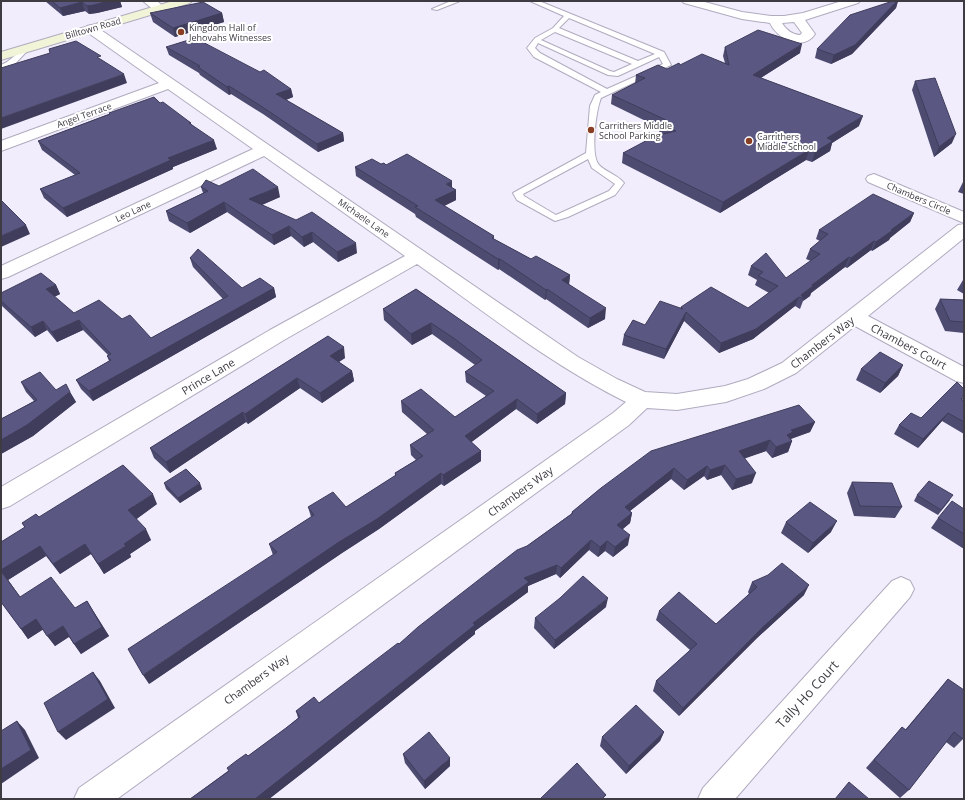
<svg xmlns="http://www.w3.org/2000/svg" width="965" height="800" font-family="'Open Sans',sans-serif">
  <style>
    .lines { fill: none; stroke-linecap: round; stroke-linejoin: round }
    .service-casing { stroke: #b0abbe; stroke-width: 2 }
    .minor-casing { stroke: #b0abbe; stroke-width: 2 }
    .secondary-casing { stroke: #b0abbe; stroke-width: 2 }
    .service { fill: #fff; fill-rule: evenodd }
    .minor { fill: #fff; fill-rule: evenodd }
    .secondary { fill: #f2f4d7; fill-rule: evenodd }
    .wall { fill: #4d4b70 }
    .shaded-wall { fill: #3f3d5b }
    .building { fill: #5a5782; stroke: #3f3d5b }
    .poi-dot { fill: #883f23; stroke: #fff; stroke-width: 1.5 }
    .labels { text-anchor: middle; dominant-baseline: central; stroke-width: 4; stroke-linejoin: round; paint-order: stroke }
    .far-poi-label { font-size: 9px; fill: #3e3b43; stroke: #fff; text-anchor: start }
    .far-street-label { font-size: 9px; fill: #3e3b43; stroke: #fff }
    .street-label { font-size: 11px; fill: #3e3b43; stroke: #fff }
    .near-street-label { font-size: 13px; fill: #3e3b43; stroke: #fff }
  </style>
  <rect width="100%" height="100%" fill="#f1edfd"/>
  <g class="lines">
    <defs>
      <path id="service" d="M451 1H460L437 10 432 9Z
        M530 1H539L571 14 664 52 671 65 601 98C596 110 590 155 599 165 606 172 618 175 624 183L615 195 568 217 555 221 517 200 513 193 586 153 590 106 595 95 601 92 534 57 527 48 535 38 553 28 564 16ZM569 18 655 54 638 61 559 28ZM555 32 632 64 614 72 610 71 541 40ZM538 43 608 75 618 76 659 57 663 64 607 89 540 53 535 48ZM588 159 592 168 615 184 609 191 556 215 524 196 523 194Z
        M27 46 31 48 29 49 13 66 1 69V65L7 62Z"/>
      <path id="minor" d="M143 1H157L166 9 164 12H156Z
        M682 1H701L742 12 771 16H784L803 13 842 1H860L858 3 805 20 815 34C803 52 777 39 770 23L742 19 684 3ZM794 22 802 33 800 35C793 35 786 30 782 23Z
        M91 25 95 26 578 357 617 379 645 392 677 394 725 386 748 379 782 363 958 225 964 224V238L868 316 964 367V383L956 381 855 326 796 373 764 389 726 402 677 410 647 408 629 425 117 799H74L79 788 613 413 626 402C551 365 485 312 417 264L284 340 10 506 1 509V487L270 330 405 256 264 156 8 277 1 279V266L253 149 168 89 1 151V141L159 83 87 32 85 29 87 26Z
        M874 174 964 212V223L868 182 866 179 868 176Z
        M901 577 910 581 914 589 910 597 735 799H698L703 788 892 581Z"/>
      <path id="secondary" d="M173 1H192L190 3 1 60V52Z"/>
    </defs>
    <use href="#service" class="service-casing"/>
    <use href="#minor" class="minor-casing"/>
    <use href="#secondary" class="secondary-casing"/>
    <use href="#service" class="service"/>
    <use href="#minor" class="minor"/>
    <use href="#secondary" class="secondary"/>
  </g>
  <path class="wall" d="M45 1H120L122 7 97 13 89 14 85 11 63 16Z
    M893 1H898L896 8 852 54 831 64 815 58 817 49Z
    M150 13H222L224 22 175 37 153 22Z
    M166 47 291 89 293 97 286 100 343 133 344 141 318 152 263 114 231 94 229 95 200 75 199 73 169 55Z
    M725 47 800 53 761 78 859 126 832 143 830 151 812 162 806 160 720 213 622 163 623 153 662 135 659 133 660 128 611 104 612 95 635 84 636 75 667 69 680 65 725 63 723 56Z
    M915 81 952 143 934 157 912 90Z
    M160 103 191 123V124L217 149 173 167V169L67 217 44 198 40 189 75 175 42 150 38 141 109 114V113Z
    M386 165 452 188 456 190V200L444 206 494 236V239L531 259 570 275 569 284 605 319 588 328 546 299 545 300 499 269 498 270 416 217 415 214 356 176 355 167Z
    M964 181V194L958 192 963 182Z
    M219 186 280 197 262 205 357 253 338 262 313 242 304 247 291 236 274 245 227 212 190 233 169 221 166 211 203 193 201 187Z
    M914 213 910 222 890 238 889 240 872 251 871 250 847 268 845 267 811 293 810 296 803 301 800 309 795 306 753 339 719 353 684 321 664 359 622 345 624 335 680 308 681 307 748 308 769 293 755 285 757 280 748 275 751 266 786 278 811 261 806 259 810 249 820 241 816 239 819 230Z
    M190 258 242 288H274L276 297 93 401 81 389 76 380 109 361 107 356 108 355 83 330 57 342 47 330 35 337 1 305V293L56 285 60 294 54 297 74 313 122 319 151 338 223 299 193 267Z
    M964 279V294L957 290 963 280Z
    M416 289 566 393 565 404 537 424 516 409 471 442 481 451V461L444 486 441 484 379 529 342 553 149 684 273 555 269 544 311 517 308 507H346L395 476V473L416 460 411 455 410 445 427 434 402 412 401 401 455 417 486 396 466 382 465 372 475 365 432 334 412 345 384 320 383 309Z
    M940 299 964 300V333L945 331 935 309Z
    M328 336 345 358 339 362 352 371 354 381 322 403 300 388 248 424 246 422 170 473 154 458 150 448Z
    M903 365 898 376 880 393 856 380 861 369Z
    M21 382 56 390 70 392 76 402 33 436 1 454V419L34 401 26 392Z
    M964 397 962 400 964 401V434L942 421 918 448 894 434 899 425 921 418Z
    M815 422 810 432 791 439 792 441 788 452 772 458 766 451 744 458 752 483 732 490 721 475 707 480 704 476 684 490 671 479 630 511 632 513 630 523 623 529 628 545 613 557 605 551 598 557 589 550 560 578 556 574 528 586V592L475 631V634L310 767 269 799H190L286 728 298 718 296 711 319 703 399 644 527 546 571 514 572 512 601 488Z
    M852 482 902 507 895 518 854 516 847 493Z
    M164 483 202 489 180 503 166 489Z
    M917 495 950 500 938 515 914 501Z
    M157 504 136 519 151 540 130 554 131 557 104 574 91 554 60 574 46 556 8 580 20 597 75 608 87 601 109 636 81 654 69 637 55 646 43 629 28 639 21 629 1 602V542L25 528 22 523 39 517Z
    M964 509V549L931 528 938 518Z
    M786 522 831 532 808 553 781 533Z
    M752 582 804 595 757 638 679 716 653 691 656 681 690 650 656 620 659 611 716 624 749 594 748 592Z
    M606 607 554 649 534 628 535 618Z
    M948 679 963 739 954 748 946 742 909 790 900 798 866 768 902 727 905 730Z
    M664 732 660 741 626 774 600 746 602 737Z
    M403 754 450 766 425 789 405 763Z"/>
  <path class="shaded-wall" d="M108 1H120L122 7 97 13 89 14 87 6Z
    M897 1H898L896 8 852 54 831 64 834 55Z
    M82 2 85 11 63 16 60 8Z
    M222 13 224 22 175 37 173 28Z
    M802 44 800 53 751 84 753 75Z
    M124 74 127 83 1 129V118Z
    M229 86 231 94 229 95 227 87Z
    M291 89 293 97 278 103 276 94Z
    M863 116 859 126 832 143 830 151 812 162 815 152 827 138Z
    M343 133 344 141 318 152 317 144Z
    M956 134 952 143 934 157 939 147Z
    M214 140 217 149 173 167V169L67 217 63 208 168 158Z
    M809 150 806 160 720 213 723 202Z
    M452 181V190L446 184Z
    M278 187 280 197 252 209 249 199Z
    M456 190V200L436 210 435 200Z
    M224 202 227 212 190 233 187 223Z
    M914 213 910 222 890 238 889 240 872 251 876 242Z
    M26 225 30 234 1 247V236Z
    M289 226 291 236 274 245 272 235Z
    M312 232 313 242 304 247 302 237Z
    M874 241 871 250 847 268 851 258Z
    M356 243 357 253 338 262 337 252Z
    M849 257 845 267 811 293 810 296 803 301 804 299 801 295 812 285Z
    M498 259H500L499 269 498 270Z
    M570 275 569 285 562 280Z
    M56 285 60 294 50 299 46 289Z
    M274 288 276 297 93 401 89 391Z
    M547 289 546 299 545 300 546 290Z
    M799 297 795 306 753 339 719 353 721 343Z
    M606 308 605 319 588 328 590 318Z
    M686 312 684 321 664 359 666 349Z
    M79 320 83 330 57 342 52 332Z
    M43 321 47 330 35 337 31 327Z
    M431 323 432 334 412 345 411 334Z
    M344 347 345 358 332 366 330 356Z
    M903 365 898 376 880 393 885 383Z
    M352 371 354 381 322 403 320 393Z
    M297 378 300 388 248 424 245 414Z
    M70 392 76 402 33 436 1 454V440Z
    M566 393 565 404 537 424V414Z
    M517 399 516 409 465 447V436Z
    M243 412 246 422 170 473 166 462Z
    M948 413 942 421 918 448 923 439Z
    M815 422 810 432 790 439 792 441 788 452 772 458 776 447 791 430Z
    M770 440 766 451 735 462 739 451Z
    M481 451V461L444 486 443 475Z
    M725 465 721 475 707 480 710 470Z
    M707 466 704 476 684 490 687 480Z
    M674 468 671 479 622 517 625 507Z
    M441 473V484L379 529 342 553 149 684 143 675Z
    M756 473 752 483 732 490 736 479Z
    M200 483 202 489 180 503 178 498Z
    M153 494 157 504 134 521 128 510Z
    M632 513 630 523 615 535 617 525Z
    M837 521 831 532 808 553 813 543Z
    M146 529 151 540 130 554 131 557 104 574 98 564 124 544Z
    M630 535 628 545 613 557 615 547Z
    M591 540 589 550 560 578 561 568Z
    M607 541 605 551 598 557 600 547Z
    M85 544 91 554 60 574 53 564Z
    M40 546 46 556 8 580 27 607 1 571V570Z
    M557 565 556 574 528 586V592L475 631V634L310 767 269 799H255L473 623 524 578Z
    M809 585 804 595 757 638 679 716 683 708 762 628Z
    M608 598 606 607 554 649 555 640Z
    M87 601 109 636 81 654 74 644Z
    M36 619 44 629 28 639 21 629Z
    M63 626 70 636 55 646 47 636Z
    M93 672 100 681 115 708 66 740 58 732Z
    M17 721 25 730 39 758 1 784V769Z
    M664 732 660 741 626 774 629 766Z
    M450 758V766L425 789 424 781Z"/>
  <path class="building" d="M52 1H108L94 5 87 6 82 2 60 8Z
    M893 1H897L855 45 834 55 817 49 850 15Z
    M203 2 222 13 173 28 150 13Z
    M758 30 802 44 753 75 863 116 827 138 833 141 815 152 809 150 723 202 623 153 655 136 676 131 661 123 666 120 612 95 645 78 636 75 658 65 667 69 679 63 680 65 702 54 729 65 725 47Z
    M195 38 260 72 264 70 271 75 291 89 276 94 343 133 317 144 261 106 229 86 227 87 198 67 200 66 166 47Z
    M76 41 101 56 97 57 124 74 1 118V68L50 53 49 49Z
    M935 78 956 134 939 147 915 81Z
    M154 97 160 103 163 102 191 123H189L214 140 168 158 171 160 63 208 40 189 80 173 38 141 110 114 109 113Z
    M407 154 452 181 446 184 456 190 435 200 494 236 492 238 531 259 536 256 570 275 562 280 606 308 590 318 547 289 546 290 500 259H498L415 207 418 206 355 167 372 159 381 164 384 163 386 165Z
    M253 169 278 187 249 199 296 220 312 212 356 243 337 252 312 232 302 237 289 226 272 235 224 202 187 223 166 211 208 191 201 187 206 180 219 186Z
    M873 194 914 213 891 230H893L876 242 874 241 851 258 849 257 812 285 813 286 801 295 804 299 799 297 756 329 721 343 686 312 666 349 624 335 633 320 645 325 660 301 683 309 681 307 711 287 748 308 778 286 758 276 763 272 751 266 766 253 786 278 820 254 810 249 828 234 819 230Z
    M1 200 26 225 1 236Z
    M198 249 242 288 260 278 274 288 89 391 76 380 111 360 107 356 111 354 79 320 52 332 43 321 31 327 1 301V293L41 273 56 285 46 289 74 313 99 300 122 319 130 315 151 338 228 296 190 258Z
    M416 289 566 393 537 414 517 399 465 436 481 451 443 475 441 473 377 519 339 542 143 675 128 649 277 552 269 544 314 515 308 507 333 492 346 507 396 475 395 473 423 456 410 445 434 430 401 401 421 389 455 417 494 391 465 372 482 360 455 339 431 323 411 334 383 309Z
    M940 299 964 300V322L950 321Z
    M328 336 344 347 330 356 352 371 320 393 297 378 245 414 243 412 166 462 150 448Z
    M880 352 903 365 885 383 861 369Z
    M40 372 56 390 66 384 70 392 27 425 1 440V419L37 400 21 382Z
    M957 382 964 389V395L961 399 964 401V422L948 413 923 439 899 425 911 413 921 418Z
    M799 405 815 422 791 430 793 432 787 435 792 441 776 447 770 440 739 451 756 473 736 479 725 465 710 470 707 466 687 480 674 468 625 507 632 513 617 525 630 535 615 547 607 541 600 547 591 540 561 568 557 565 524 578 529 582 473 623 475 625 307 758 255 799H190L229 771 227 768 236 761 246 754 248 756 286 728 300 717 296 711 314 697 319 703 398 643 399 644 418 627 517 550 527 546 573 513 572 512 601 488 651 451Z
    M123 465 153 494 128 510 146 529 124 544 126 546 98 564 85 544 53 564 40 546 1 570V542L25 527 22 523 36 514 39 517Z
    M186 469 200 483 178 498 164 483Z
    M929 481 953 495 941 510 917 495Z
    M852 482 892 483 902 507 860 506Z
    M952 501 964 509V534L938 518Z
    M810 502 837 521 813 543 786 522Z
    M782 563 809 585 762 628 683 708 656 681 697 644 659 611 679 592 716 624 757 587 752 582 768 575Z
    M1 571 20 597 51 577 75 608 87 601 102 627 74 644 63 626 47 636 36 619 21 629 1 602Z
    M583 576 608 598 555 640 535 618 560 598Z
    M93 672 108 699 58 732 44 703Z
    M948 679 964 690V738L963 739 954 732 909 790 874 760 902 727 906 730Z
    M636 705 664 732 629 766 602 737Z
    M17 721 31 750 1 769V731Z
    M429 732 450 758 424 781 403 754Z
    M577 763 606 795 602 799H540Z
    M849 782 869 799H835Z"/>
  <g class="poi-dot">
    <circle cx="181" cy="32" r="4"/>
    <circle cx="591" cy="130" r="4"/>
    <circle cx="749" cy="141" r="4"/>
  </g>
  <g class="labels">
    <g class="far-poi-label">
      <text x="189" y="27">Kingdom Hall of<tspan x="189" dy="10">Jehovahs Witnesses</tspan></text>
      <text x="599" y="125">Carrithers Middle<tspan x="599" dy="10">School Parking</tspan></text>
      <text x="757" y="136">Carrithers<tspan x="757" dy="10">Middle School</tspan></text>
    </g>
    <g class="far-street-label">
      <text transform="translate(93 28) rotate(-16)">Billtown Road</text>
      <text transform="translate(84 115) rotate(-20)">Angel Terrace</text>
      <text transform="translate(919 198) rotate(23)">Chambers Circle</text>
      <text transform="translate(133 211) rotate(-25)">Leo Lane</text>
      <text transform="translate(364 218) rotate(35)">Michaele Lane</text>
    </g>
    <g class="street-label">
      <text transform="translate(822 342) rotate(-38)">Chambers Way</text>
      <text transform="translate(909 346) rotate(28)">Chambers Court</text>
      <text transform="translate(208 376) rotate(-31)">Prince Lane</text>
      <text transform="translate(520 491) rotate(-36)">Chambers Way</text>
      <text transform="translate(256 679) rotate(-36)">Chambers Way</text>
    </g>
    <g class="near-street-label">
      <text transform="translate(807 694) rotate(-48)">Tally Ho Court</text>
    </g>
  </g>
  <rect width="965" height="800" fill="none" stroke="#3e3b43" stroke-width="4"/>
</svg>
